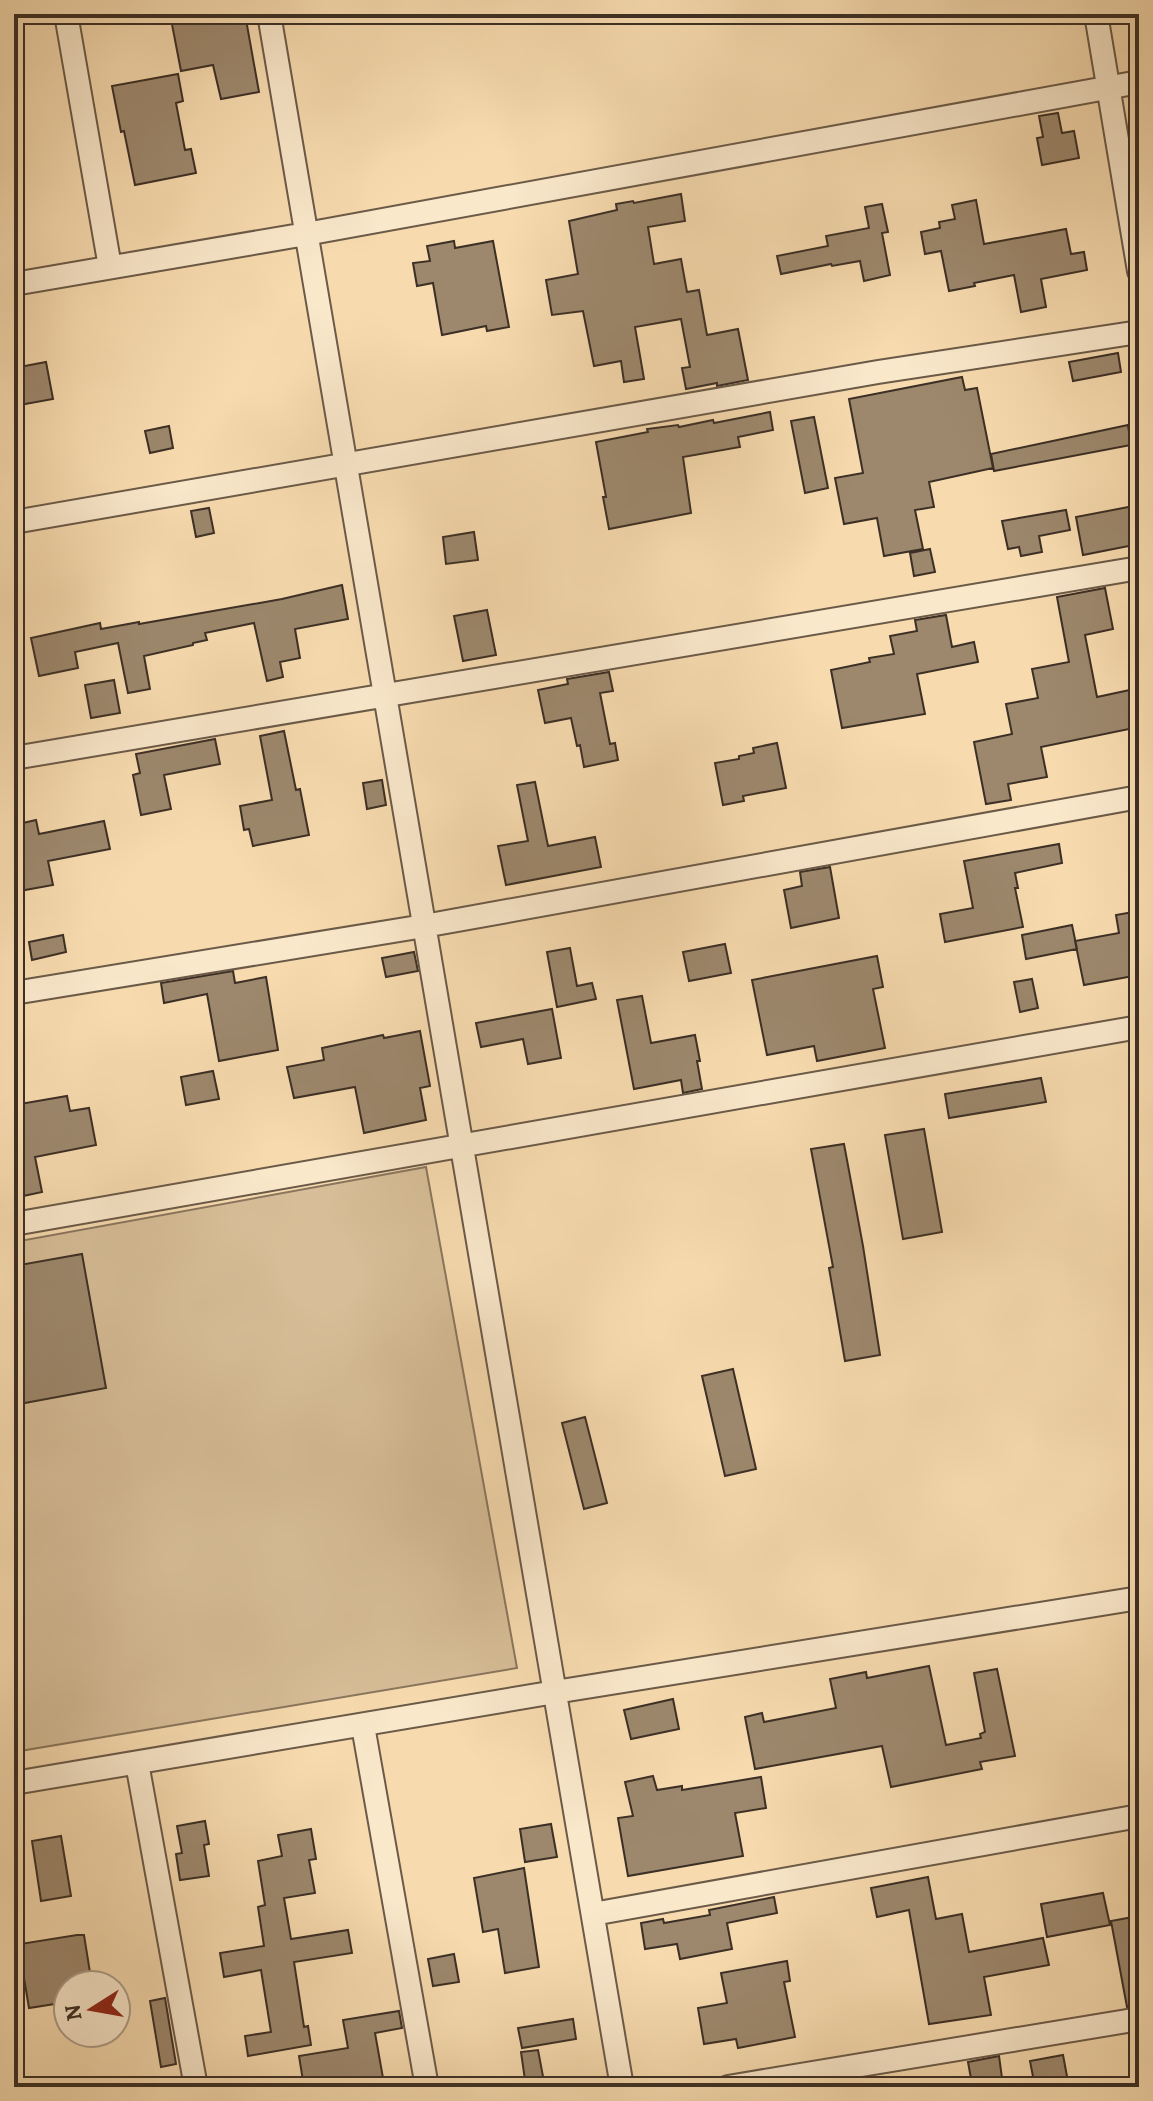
<svg xmlns="http://www.w3.org/2000/svg" width="1153" height="2101" font-family="Alegreya,serif">
  <style>
    .green { fill: #d7be98; stroke: #8a765e; stroke-width: 2 }
    .building { fill: #9d886d; stroke: #3c2f25; stroke-width: 2 }
    .lines { fill: none; stroke-linecap: round; stroke-linejoin: round }
    .minor-casing { stroke: #6b5a48; stroke-width: 26 }
    .minor { stroke: #fae8cb; stroke-width: 22 }
  </style>
  <rect width="100%" height="100%" fill="#f7dbaf"/>
  <filter id="stains"><feTurbulence type="fractalNoise" baseFrequency=".0025" numOctaves="4"/><feColorMatrix values="0 0 0 0 .2 0 0 0 0 .09 0 0 0 0 .02 0 0 0 .5 -.17"/></filter>
  <radialGradient id="worn" r=".72"><stop offset=".6" stop-color="#630" stop-opacity="0"/><stop offset="1" stop-color="#630" stop-opacity=".3"/></radialGradient>
  <path class="green" d="M426 1167 517 1668 14 1752V1242Z"/>
  <path class="building" d="M170 14H212L213 19 245 14 259 92 221 99 213 65 181 71Z
    M178 74 183 101 176 103 185 150 191 149 196 173 135 185 124 131 121 132 112 86Z
    M1058 113 1062 133 1074 131 1079 158 1042 165 1037 138 1043 137 1039 116Z
    M681 194 685 221 648 227 654 264 681 259 687 292 699 290 707 335 738 329 748 380 717 386V383L686 389 682 368 690 367 681 319 635 327 644 379 624 382 621 361 594 366 583 311 552 315 546 280 578 274 569 221 617 210 616 204 633 201 634 203Z
    M976 200 984 244 1066 229 1071 254 1084 252 1087 270 1041 279 1046 307 1021 312 1014 275 974 283 975 286 949 291 941 251 925 254 921 232 940 228 939 222 955 219 952 205Z
    M882 204 888 232 882 233 890 275 864 281 860 261 832 266 831 264 781 274 777 256 828 246 826 236 869 228 865 207Z
    M454 241 455 248 493 241 509 327 487 331 486 326 442 335 433 283 417 286 413 263 430 261 427 246Z
    M1118 353 1121 372 1073 381 1069 362Z
    M46 362 53 399 14 406V368Z
    M962 377 965 390 977 388 993 468 929 482 934 507 915 510 923 549 884 556 877 518 844 524 835 478 863 473 849 399Z
    M770 412 773 430 738 437 740 447 683 457 691 513 609 529 603 497H606L596 442 648 432 647 429 678 425 679 427 713 420 714 423Z
    M814 417 828 488 805 493 791 421Z
    M1128 425 1131 445 994 471 991 454Z
    M169 426 173 448 150 453 145 431Z
    M1139 505V544L1083 555 1076 517Z
    M209 508 214 533 196 537 191 511Z
    M1066 510 1070 530 1039 536 1042 552 1021 556 1019 547 1008 549 1002 521Z
    M474 532 478 560 446 564 443 537Z
    M930 549 935 572 914 576 910 553Z
    M342 585 348 619 295 629 300 658 280 662 283 677 267 681 254 623 205 633 207 640 193 643V645L144 656 150 689 128 693 118 643 75 652 78 668 39 676 31 638 100 623 101 629 139 622V624L282 599Z
    M1105 588 1113 629 1085 635 1097 697 1139 688V727L1041 747 1047 777 1008 784 1011 800 986 804 974 742 1012 734 1006 704 1038 698 1032 669 1069 662 1057 597Z
    M487 610 496 655 463 661 454 616Z
    M946 615 952 647 974 642 978 662 917 674 925 714 842 728 831 670 870 662 869 658 894 654 890 636 917 631 915 620Z
    M609 672 613 691 600 693 610 744 615 743 618 760 584 767 580 745 577 746 571 718 545 723 538 690 568 684 567 679Z
    M114 680 120 713 91 718 85 685Z
    M284 731 296 790 300 789 309 835 253 846 249 829 244 830 240 806 272 800 260 736Z
    M215 739 220 764 164 775 171 809 141 815 133 775 140 773 136 754Z
    M777 743 786 788 743 796 744 801 723 805 715 763 739 759V756L754 753 753 748Z
    M382 780 386 805 367 809 363 783Z
    M535 782 548 846 595 837 601 867 506 885 498 846 528 841 517 785Z
    M36 820 39 834 104 821 110 849 48 861 53 885 14 892V825Z
    M1059 844 1062 863 1015 873 1018 888H1015L1023 927 945 942 940 914 973 908 964 861Z
    M830 867 839 918 791 928 784 890 802 886 800 872Z
    M1139 911V975L1084 985 1075 941 1119 933 1116 915Z
    M1072 925 1077 949 1026 959 1022 935Z
    M63 935 66 952 32 960 29 942Z
    M725 944 731 973 689 981 683 952Z
    M570 948 577 986 592 983 596 999 557 1007 547 952Z
    M414 952 418 971 386 977 382 958Z
    M877 956 883 987 873 989 885 1048 817 1061 814 1046 767 1055 752 980Z
    M233 971 235 983 266 977 278 1050 219 1061 207 994 164 1003 161 983Z
    M1032 979 1038 1008 1020 1012 1014 982Z
    M642 996 651 1043 695 1035 700 1061H697L702 1089 683 1093 681 1080 634 1089 617 1000Z
    M552 1009 561 1058 528 1064 523 1039 481 1047 476 1023Z
    M420 1031 430 1086 420 1088 426 1120 364 1133 355 1087 294 1098 287 1067 324 1060 322 1048 383 1035 384 1038Z
    M213 1071 219 1099 186 1105 181 1077Z
    M1041 1078 1046 1102 949 1118 945 1094Z
    M67 1096 70 1111 89 1108 96 1145 35 1157 42 1192 14 1198V1105Z
    M924 1129 942 1232 903 1239 885 1135Z
    M844 1144 863 1246 880 1355 845 1361 829 1268 833 1267 811 1149Z
    M82 1254 106 1388 14 1405V1266Z
    M733 1369 756 1469 725 1476 702 1376Z
    M585 1417 607 1503 584 1509 562 1423Z
    M929 1666 946 1745 981 1738 980 1734 985 1732 974 1673 997 1669 1015 1756 980 1762 982 1769 891 1787 882 1746 755 1769 745 1717 762 1713 764 1722 836 1708 830 1679 866 1672 867 1678Z
    M673 1699 679 1729 631 1739 624 1710Z
    M653 1776 657 1790 682 1786V1790L761 1777 766 1808 735 1813 743 1856 628 1876 618 1818 633 1816 625 1782Z
    M205 1821 209 1844 204 1845 209 1876 180 1880 176 1854 182 1853 177 1826Z
    M551 1824 557 1857 525 1862 520 1829Z
    M311 1829 316 1859 309 1860 315 1893 284 1898 291 1939 348 1930 352 1953 294 1962 304 2027 308 2026 311 2045 248 2056 245 2036 271 2032 261 1970 224 1977 220 1953 264 1946 258 1907 265 1905 258 1861 282 1856 278 1835Z
    M61 1836 71 1896 41 1901 32 1841Z
    M524 1868 539 1967 505 1973 498 1929 483 1932 474 1878Z
    M928 1877 936 1919 962 1914 969 1952 1043 1938 1049 1965 984 1977 991 2015 929 2024 909 1910 877 1917 871 1888Z
    M1103 1893 1110 1925 1047 1937 1041 1904Z
    M774 1897 777 1913 727 1923 732 1949 680 1959 677 1944 645 1949 641 1923 663 1919 664 1923 710 1915 709 1910Z
    M1133 1917 1139 1948V2005L1127 2007 1111 1921Z
    M77 1935H84L92 1985H68V2002L29 2008 23 1972 14 1973V1945Z
    M454 1954 459 1982 433 1986 428 1959Z
    M787 1961 790 1981 784 1982 795 2037 738 2048 736 2039 704 2044 698 2008 727 2003 721 1973Z
    M165 1998 176 2064 161 2067 150 2001Z
    M399 2011 402 2028 375 2033 383 2078 329 2087H304L299 2056 348 2048 343 2020Z
    M573 2019 576 2039 522 2048 518 2028Z
    M538 2050 545 2087H526L521 2052Z
    M1063 2055 1069 2087H1035L1030 2061Z
    M999 2056 1002 2078 972 2084 968 2062Z"/>
  <g class="lines">
    <defs>
      <path id="minor" d="M66 14 110 267
        M269 14 622 2087
        M1096 14 1139 271
        M14 284 306 234 1139 82
        M14 522 878 372 1139 332
        M14 758 1139 568
        M14 993 424 926 1139 797
        M14 1224 1139 1027
        M363 1726 427 2087
        M137 1763 196 2087
        M14 1783 555 1692 1139 1598
        M593 1914 1139 1816
        M728 2087 1139 2019"/>
    </defs>
    <use href="#minor" class="minor-casing"/>
    <use href="#minor" class="minor"/>
  </g>
  <rect width="1153" height="2101" fill="none" stroke="#f7dbaf" stroke-width="48"/>
  <rect x="16" y="16" width="1121" height="2069" fill="none" stroke="#3c2f25" stroke-width="4"/>
  <rect x="24" y="24" width="1105" height="2053" fill="none" stroke="#3c2f25" stroke-width="2"/>
  <g transform="translate(92 2009) rotate(259)"><circle r="38" fill="#fae8cb" stroke="#ae9e89" stroke-width="2"/>
  <path d="M0-6L14 30L0 20L-14 30Z" fill="#8f2418"/>
  <text y="-12" font-size="22" font-weight="bold" text-anchor="middle" fill="#3c2f25">N</text>
  </g>
  <rect width="100%" height="100%" filter="url(#stains)"/>
  <rect width="100%" height="100%" fill="url(#worn)"/>
</svg>
